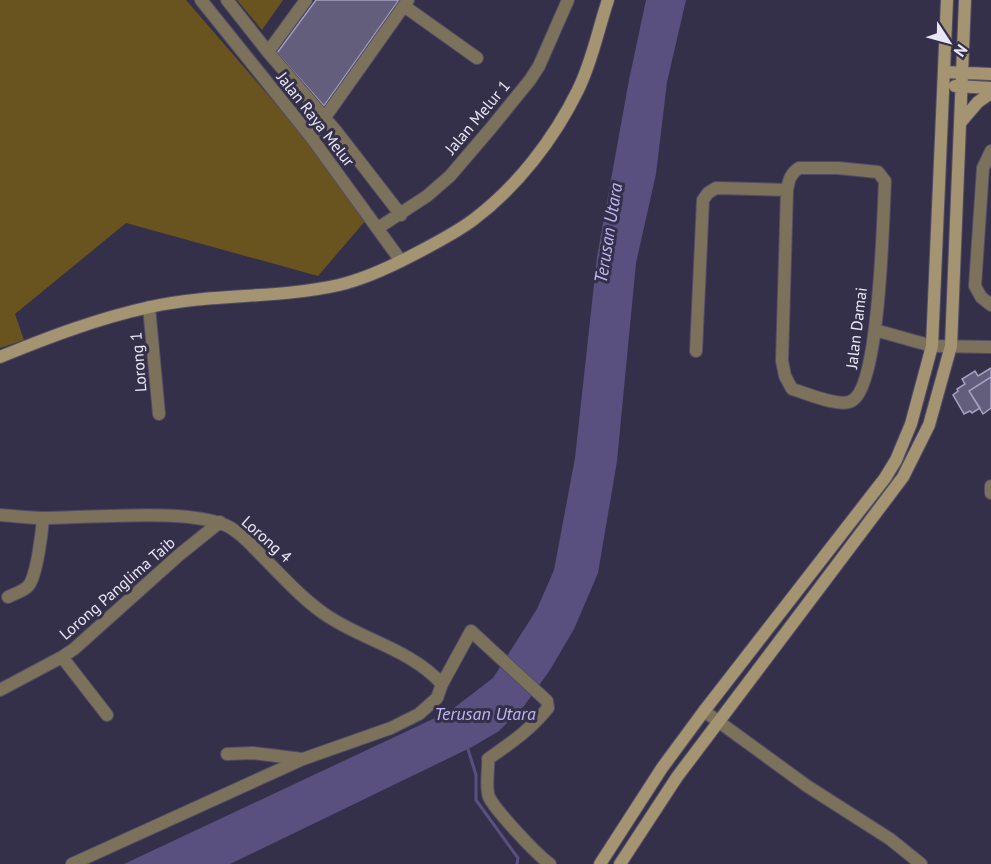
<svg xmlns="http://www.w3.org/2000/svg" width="991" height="864" font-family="'PT Sans',sans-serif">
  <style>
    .green { fill: #69531e }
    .water { fill: #595080 }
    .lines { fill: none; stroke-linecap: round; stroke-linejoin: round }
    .stream { stroke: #595080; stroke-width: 3 }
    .building { fill: #635e7b; stroke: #a4a0c0; stroke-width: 1.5 }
    .street-casing { stroke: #524d66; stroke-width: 14 }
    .secondary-casing { stroke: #524d66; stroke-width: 14 }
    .street { stroke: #7c725c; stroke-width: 12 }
    .secondary { stroke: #a49471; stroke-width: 12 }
    .labels { text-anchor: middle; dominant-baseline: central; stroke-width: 6; stroke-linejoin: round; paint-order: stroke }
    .street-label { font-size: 16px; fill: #e8e6f7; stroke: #35304a }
    .water-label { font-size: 18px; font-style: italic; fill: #c1b7f4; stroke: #35304a }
  </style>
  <rect width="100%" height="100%" fill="#35304a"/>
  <path class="green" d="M0 0H186L312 146 366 220 318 276 126 223 15 314 24 340 0 348Z
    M237 0H283L262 30Z"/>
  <path class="water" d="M646 0H686L667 82 656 174 636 263 617 461 598 573 574 629 550 670 524 706 499 731 472 747 230 864H124L450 711 493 678 537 609 554 570 575 458 597 257 629 80Z"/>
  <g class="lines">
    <path class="stream" d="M467 746 476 775V800L518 858 517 864"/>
  </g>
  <path class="building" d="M316 0H399L324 106 277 53Z
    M991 368V377L969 391 980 408 972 413 970 411 964 414 953 395 958 391 957 389 965 384 962 379 975 371 978 376Z
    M991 377V408L983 414 969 391Z"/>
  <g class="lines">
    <defs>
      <path id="street" d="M201 0 311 137 401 261
        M227 0 268 52 336 131 401 215
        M404 6 477 58
        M268 52 306 0
        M311 137 408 0
        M991 151 983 168 975 286 981 297 991 305
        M799 168H838L878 172 885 181C883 218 880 382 853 400 842 409 806 393 792 389L785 376 782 361 787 190C789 180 790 174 799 168Z
        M378 228 427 196 450 176 491 128 530 80 539 66 568 0
        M149 307 159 414
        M875 330 932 346 991 347
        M696 351 703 200 708 193 716 188 787 190
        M991 486V493
        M0 515C15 516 30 518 46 518 89 518 196 507 231 528 243 535 252 546 261 555 282 576 304 601 329 617 366 641 411 650 442 684
        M8 597C15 593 25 591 29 585 37 574 42 532 43 518
        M62 657 107 715
        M0 690 62 657 74 649 179 555 220 522
        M704 711 807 786 890 839 921 864
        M227 754 253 753 302 759
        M72 864 303 759 391 728 419 714 437 698 442 684 471 631 547 701 548 708C529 731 512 742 488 759 489 770 485 786 489 797 495 810 537 855 550 864"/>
      <path id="secondary" d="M945 72 991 74
        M955 86 991 88
        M960 123 978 102 991 93
        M0 357C49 337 99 318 150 307 212 293 277 299 339 285 364 279 388 268 411 256 432 245 454 234 473 220 517 187 554 139 578 90 592 62 598 30 608 0
        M600 864 662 768 704 711 885 478 896 460 911 424 932 346 947 0
        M620 864 677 777 903 477 929 425 951 346 965 0"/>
    </defs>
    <use href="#street" class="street-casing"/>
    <use href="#secondary" class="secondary-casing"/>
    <use href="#street" class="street"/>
    <use href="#secondary" class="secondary"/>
  </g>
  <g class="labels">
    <g class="street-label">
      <text transform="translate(477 117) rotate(-50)">Jalan Melur 1</text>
      <text transform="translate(316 119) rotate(52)">Jalan Raya Melur</text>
      <text transform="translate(856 328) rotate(-83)">Jalan Damai</text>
      <text transform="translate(138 362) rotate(-95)">Lorong 1</text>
      <text transform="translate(267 539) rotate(42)">Lorong 4</text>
      <text transform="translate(117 588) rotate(-41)">Lorong Panglima Taib</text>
    </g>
    <g class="water-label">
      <text transform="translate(608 233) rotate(-81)">Terusan Utara</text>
      <text x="485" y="713">Terusan Utara</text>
    </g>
  </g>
  <g transform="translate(949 42) rotate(126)" stroke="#35304a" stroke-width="4.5" paint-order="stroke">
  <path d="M0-4.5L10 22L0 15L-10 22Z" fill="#e8e6f7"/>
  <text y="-9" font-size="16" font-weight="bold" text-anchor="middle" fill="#e8e6f7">N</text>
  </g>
</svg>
